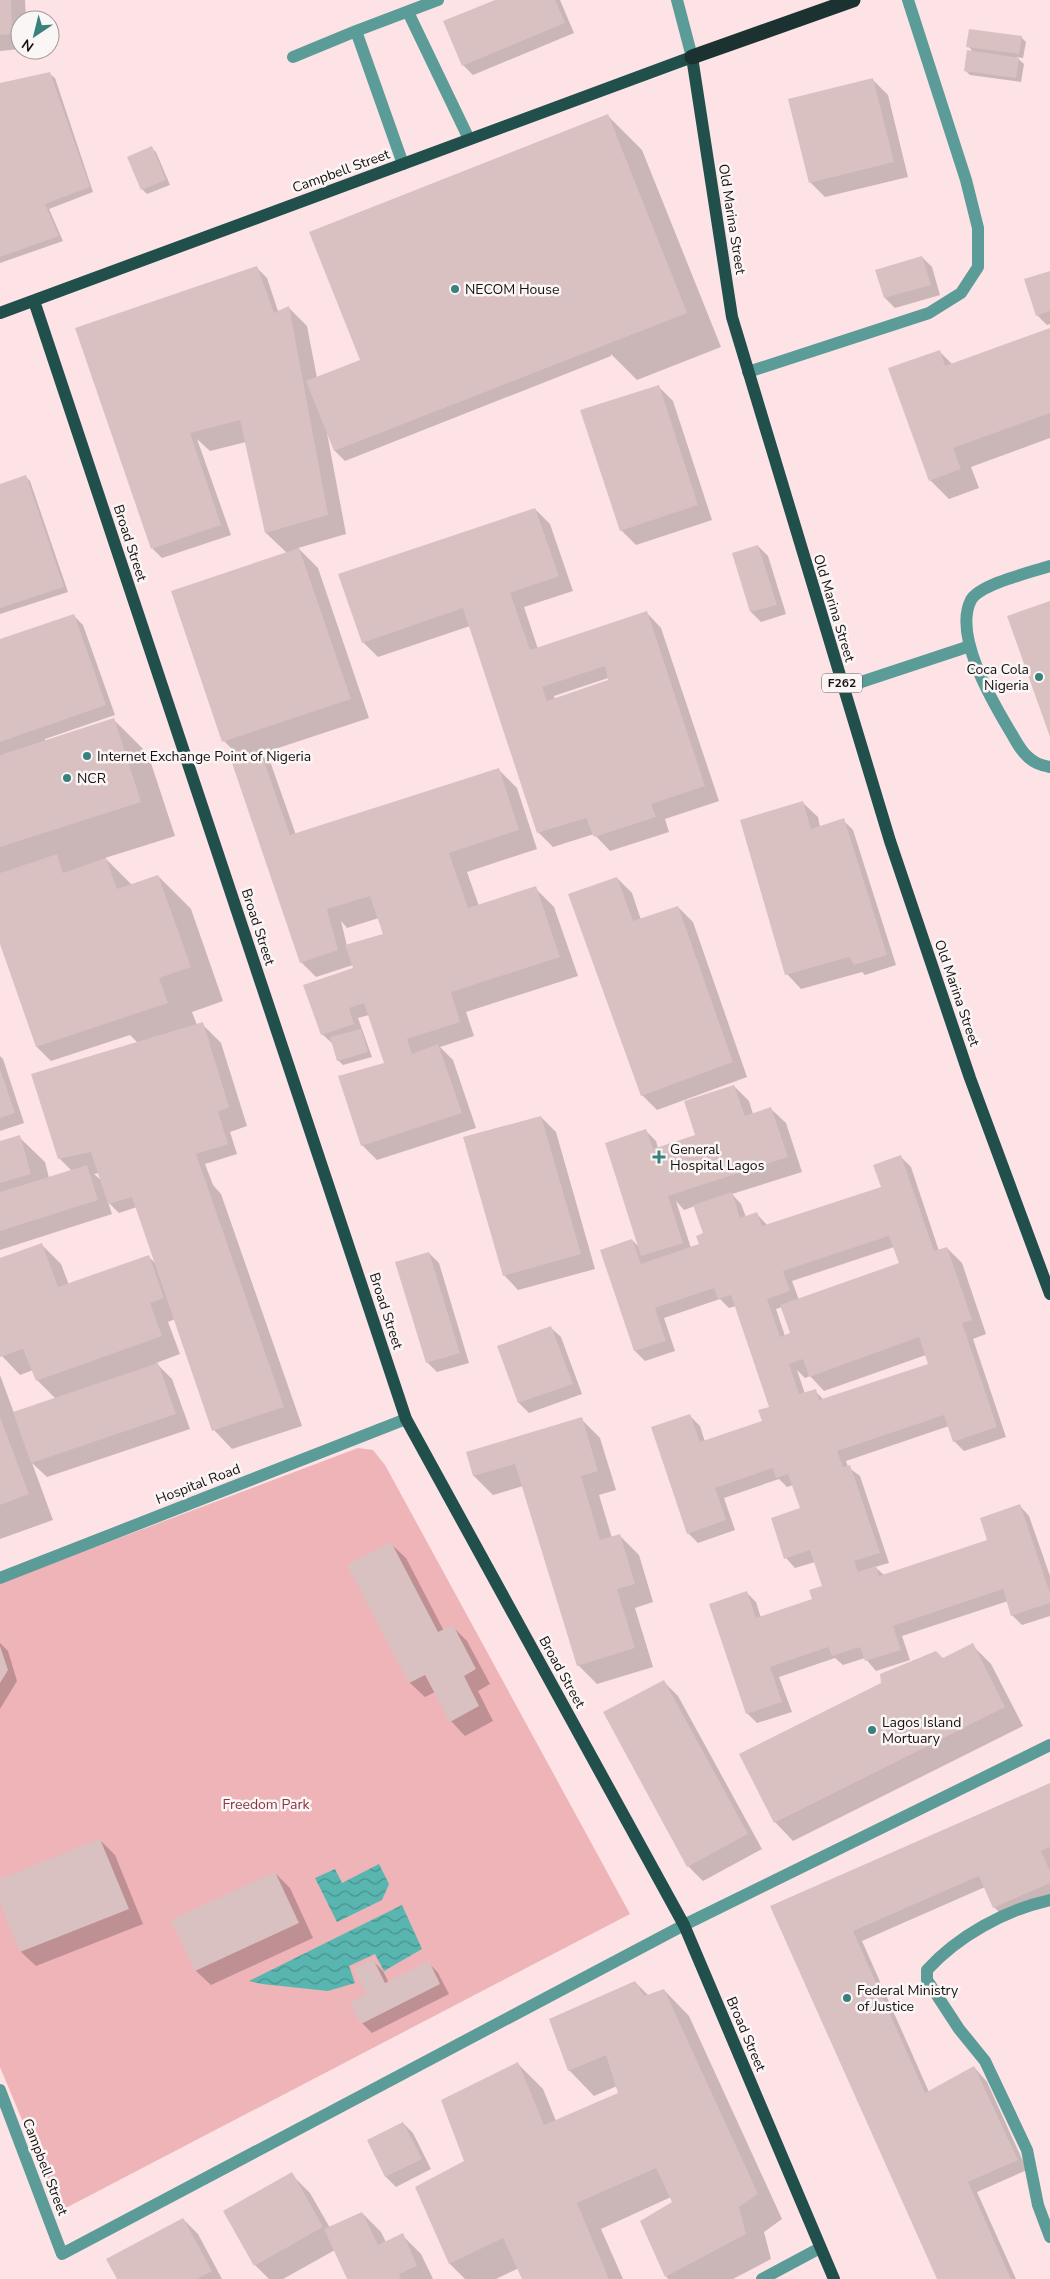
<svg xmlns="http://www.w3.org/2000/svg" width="1050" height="2279" font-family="'Nunito Sans',sans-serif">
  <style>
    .green { fill: #eeb4b8 }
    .water { fill: url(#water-waves) }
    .shadow { fill: #0003; fill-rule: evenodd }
    .building { fill: #d9c1c2; fill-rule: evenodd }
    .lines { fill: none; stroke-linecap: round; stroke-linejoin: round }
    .minor { stroke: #5c9c98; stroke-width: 12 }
    .major { stroke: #214f4c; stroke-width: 12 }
    .highway { stroke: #1b3230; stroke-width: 15 }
    .poi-dot { fill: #39817d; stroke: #fbf6f6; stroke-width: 2 }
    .labels { text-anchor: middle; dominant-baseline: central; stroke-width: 5; stroke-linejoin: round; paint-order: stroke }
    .shield { fill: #fbf6f6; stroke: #5d5556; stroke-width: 1 }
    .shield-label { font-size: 12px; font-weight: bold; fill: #191011 }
    .street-label { font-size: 14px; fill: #191011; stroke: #fbf6f6 }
    .poi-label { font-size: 14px; fill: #191011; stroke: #fbf6f6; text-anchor: start }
    .park-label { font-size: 14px; fill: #8a3440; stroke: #fbf6f6 }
  </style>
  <defs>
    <pattern id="water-waves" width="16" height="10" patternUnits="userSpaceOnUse" patternTransform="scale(1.25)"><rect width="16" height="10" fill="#59b5af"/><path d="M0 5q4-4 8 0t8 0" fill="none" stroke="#49928d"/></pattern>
  </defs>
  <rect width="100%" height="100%" fill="#fde3e5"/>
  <path class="green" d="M358 1448 373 1450 385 1465 630 1914 60 2211 0 2067V1583Z"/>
  <path class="water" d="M379 1864 389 1884 382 1900 337 1922 315 1878 335 1869 342 1883Z
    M402 1905 422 1949 384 1971 375 1954 349 1966 355 1983 328 1991 262 1984 249 1981Z"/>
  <path class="shadow" d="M0 0H25L26 20H20V49L0 51Z
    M498 0H560L574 33 473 75 463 65Z
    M1021 37 1026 42 1023 58 1016 57 1024 64 1021 82 970 75 965 70 974 53 968 46Z
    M50 74 55 78 93 192 49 209 63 241 0 263V84Z
    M873 80 888 95 908 177 825 197 810 182Z
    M608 116 642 150 721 347 637 380 611 354V356L345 461 335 451 327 433 346 534 298 548 318 568 369 718 260 754 271 764 296 835 498 769 517 788 537 849 467 872 479 906 535 888 554 907 578 976 466 1012 474 1036 440 1047 453 1060 476 1128 377 1160 362 1145 386 1064 369 1015 358 1018 372 1057 343 1065 338 1060 333 1044 322 1034 354 969 353 965 316 977 301 962 243 760 224 741 287 553 266 533 246 442 210 451 197 439 231 535 162 558 153 549 77 329 257 268 267 278 278 311 288 307 307 326 317 378 362 361ZM379 918 384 934 347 946 341 921 347 928Z
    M151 148 156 152 170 185 147 194 143 190 128 158Z
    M922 257 932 267 940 295 895 308 885 298Z
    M1050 272V324L1047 325 1037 315Z
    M1050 329V438L971 467 979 488 949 499 930 480 939 351 952 364Z
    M658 386 673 401 712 520 636 545 621 530Z
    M26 477 30 481 68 592 0 614V485Z
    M535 509 550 524 573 591 524 607 538 649 647 613 661 628 719 801 665 819 669 832 610 851 594 834 553 847 539 833 470 626 378 657 363 642ZM608 678 609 681 555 700 554 696Z
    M758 546 768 556 786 614 761 622 751 612 734 554Z
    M73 615 83 625 115 715 45 739V742L114 720 148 754 175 836 105 858 132 885 158 876 191 909 223 1001 192 1012 197 1025 202 1024 221 1043 247 1126 230 1132 237 1154 205 1164 213 1185 221 1194 302 1426 232 1449 214 1430 175 1319 168 1322 180 1354 156 1363 172 1379 190 1429 47 1477 32 1463 53 1520 0 1539V1375L14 1413 56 1399 37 1380 33 1370 20 1375 2 1356 0 1260 42 1245 61 1264 69 1285 148 1256 156 1264 137 1207 119 1213 108 1202 112 1214 0 1250V1142L19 1137 45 1162 49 1178 72 1171 59 1158 138 1043 130 1035 51 1061 37 1047 0 940V640ZM99 1173 102 1181 94 1174Z
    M803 803 818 817 820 827 843 820 853 830 896 965 865 975 862 972 801 989 787 974Z
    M617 878 632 893 641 920 678 907 693 922 747 1077 657 1110 642 1095Z
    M0 1056 3 1059 24 1123 0 1131Z
    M734 1086 749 1101 753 1114 771 1109 786 1123 802 1172 732 1194 741 1204 746 1217 757 1214 767 1225 882 1188 901 1157 911 1167 939 1251 947 1248 962 1263 986 1334 973 1339 1006 1437 964 1451 954 1441 949 1426 846 1461 848 1467 860 1476 889 1563 875 1567 884 1575 989 1541 1020 1506 1029 1516 1050 1576V1616L1022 1625 1012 1615 1008 1601 902 1636 910 1660 876 1671 865 1658 843 1665 835 1658 779 1677 792 1712 757 1723 747 1713 746 1592 756 1602 761 1618 814 1600 824 1587 815 1562 795 1568 786 1558 801 1509 793 1485 787 1487 779 1479 724 1498 735 1530 698 1543 688 1533 690 1416 700 1426 705 1442 763 1422 771 1407 736 1306 729 1308 720 1299 664 1318 675 1351 645 1361 635 1351 602 1251 632 1240 641 1249 646 1131 656 1141 658 1148 697 1136ZM676 1201 684 1210 695 1206 705 1234 700 1245 691 1248ZM894 1247 901 1264 799 1300 792 1281ZM782 1307 791 1334 785 1336 776 1309ZM926 1355 930 1365 824 1400 815 1391 805 1394 797 1370 805 1378 810 1376 824 1391Z
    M541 1117 556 1132 595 1269 518 1290 504 1275Z
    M429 1253 439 1263 469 1363 437 1372 427 1362Z
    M551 1328 561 1337 582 1394 529 1413 519 1403 499 1347Z
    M581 1419 600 1438 616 1490 599 1495 612 1538 620 1536 639 1555 653 1602 635 1608 653 1667 597 1684 578 1665 523 1486 493 1495 474 1476 467 1453Z
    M391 1544 406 1558 444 1631 453 1627 467 1641 490 1684 478 1691 493 1721 465 1736 451 1721 435 1692 425 1697 410 1683 349 1566Z
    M0 1643 8 1651 17 1681 0 1709Z
    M972 1645 991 1664 1023 1726 793 1841 775 1822 943 1659Z
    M663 1681 678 1696 762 1849 703 1881 688 1866Z
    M1050 1784V1897L1004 1917 994 1907 985 1887 862 1941 929 2092 974 2067 987 2082 1027 2170 977 2192 1016 2279H939L772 1907Z
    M100 1840 115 1855 143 1924 36 1966 21 1952 0 1899V1880Z
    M275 1873 290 1888 313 1938 211 1985 196 1971 173 1921Z
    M373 1961 383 1971 389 1983 429 1963 438 1973 449 1994 372 2033 362 2023Z
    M635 1982 649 1996 664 1990 689 2016 782 2219 764 2232 771 2259 733 2279H668L666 2276 673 2202 671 2197 601 2229 623 2279H524L519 2268 496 2279H465L450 2264 416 2187 466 2161 518 2064 543 2089 556 2121 620 2093 617 2086 594 2096 569 2070Z
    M403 2123 413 2133 431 2169 396 2187 386 2177 368 2141Z
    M291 2174 310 2193 330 2228 362 2213 381 2232 386 2242 402 2235 421 2254 433 2279H349L335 2250 283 2279H269L255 2265 224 2212Z
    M183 2219 198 2234 222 2279H118Z"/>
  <path class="building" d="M0 0H11L12 34 0 35Z
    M495 0H555L565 23 462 66 443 21Z
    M969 29 1022 36 1019 54 966 47Z
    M967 50 1019 58 1016 78 964 71Z
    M50 72 90 187 45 204 59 236 0 257V83Z
    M873 78 894 162 809 183 788 99Z
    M608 114 687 313 334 451 306 381 360 360 309 232Z
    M152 146 166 180 141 190 127 157Z
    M922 256 931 285 884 298 875 270Z
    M257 266 274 313 289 306 328 515 265 533 240 420 190 433 221 525 151 549 75 328Z
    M1050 271V311L1036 316 1024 279Z
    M1050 328V413L953 448 961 469 929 481 888 368 940 350 945 366Z
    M659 385 698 505 620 531 580 410Z
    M26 475 64 587 0 608V484Z
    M535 508 559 576 510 593 530 650 647 611 705 786 651 804 656 817 594 837 586 818 537 833 463 608 362 643 338 574ZM605 666 608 680 547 701 542 687Z
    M758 545 777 605 750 612 732 553Z
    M299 548 351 699 222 742 171 591Z
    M1050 601V737L1007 616Z
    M74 614 106 705 0 742V639Z
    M114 718 141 802 0 847V755Z
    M261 753 290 835 499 768 519 830 449 853 468 908 536 886 560 957 451 992 460 1022 407 1039 412 1054 438 1044 462 1113 361 1146 338 1076 384 1063 364 1003 349 1008 354 1024 321 1035 303 985 353 968 345 945 383 934 370 896 327 909 338 950 300 963 232 763Z
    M803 801 811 829 844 818 887 955 854 965 849 957 785 975 740 820Z
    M57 854 63 873 106 858 117 889 158 875 191 967 159 978 168 1003 36 1047 0 944V873Z
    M617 877 633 921 678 906 733 1062 641 1096 568 894Z
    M203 1022 229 1107 218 1112 228 1144 196 1154 284 1407 212 1431 132 1197 108 1204 91 1152 58 1159 31 1074Z
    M361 1029 368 1052 337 1061 330 1037Z
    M0 1069 15 1113 0 1118Z
    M734 1085 745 1116 771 1107 788 1157 668 1196 683 1243 641 1256 605 1143 646 1129 653 1149 695 1135 684 1101Z
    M541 1116 581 1254 503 1276 463 1137Z
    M20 1135 31 1174 0 1183V1141Z
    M901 1155 934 1251 947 1247 972 1320 962 1323 997 1427 953 1442 944 1415 837 1451 843 1467 850 1465 880 1553 854 1561 858 1572 876 1566 879 1576 987 1540 980 1518 1020 1504 1050 1593V1603L1011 1616 1003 1589 893 1626 901 1650 865 1661 860 1647 832 1656 828 1647 770 1667 782 1702 746 1714 709 1604 747 1591 756 1618 812 1599 809 1590 822 1586 810 1550 784 1559 771 1518 800 1508 788 1474 776 1478 773 1468 715 1488 726 1520 687 1534 651 1427 690 1414 700 1442 762 1421 758 1410 769 1407 731 1295 718 1299 714 1288 655 1308 666 1341 634 1351 600 1250 632 1239 641 1264 699 1244 696 1236 703 1233 693 1205 732 1192 740 1218 757 1212 762 1226 881 1187 873 1165ZM889 1236 899 1263 780 1305 790 1333 780 1337 767 1299 790 1291 783 1271ZM919 1337 928 1364 819 1400 816 1389 799 1394 789 1364 803 1359 809 1377Z
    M87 1165 98 1200 0 1231V1192Z
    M42 1243 58 1287 149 1255 164 1298 150 1303 162 1336 36 1381 23 1349 0 1357V1258Z
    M429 1252 460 1353 426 1363 395 1262Z
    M551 1326 573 1384 518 1403 497 1346Z
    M158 1363 176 1414 31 1463 13 1412Z
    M0 1417 29 1494 0 1505Z
    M582 1417 598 1471 581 1476 600 1540 620 1534 635 1584 617 1589 635 1648 577 1666 515 1464 473 1476 466 1452Z
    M391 1542 438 1632 453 1625 476 1669 464 1676 479 1706 450 1722 425 1675 409 1683 347 1565Z
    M973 1643 1005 1707 774 1823 739 1754 881 1683 880 1674 936 1651 943 1658Z
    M0 1646 8 1670 0 1683Z
    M664 1680 748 1834 687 1867 603 1712Z
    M1050 1783V1847L1041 1851 1050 1871V1883L993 1908 979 1876 853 1931 925 2093 974 2066 1018 2160 968 2182 1011 2279H937L770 1906Z
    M100 1839 129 1909 20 1952 0 1903V1879Z
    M275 1872 299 1923 195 1971 171 1920Z
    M373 1959 385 1983 429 1961 440 1984 361 2024 350 2002 366 1994 354 1969Z
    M635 1981 644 1996 664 1989 758 2194 739 2207 746 2234 665 2277 640 2221 672 2202 656 2168 577 2203 609 2279H522L503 2238 449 2264 415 2187 464 2161 441 2100 518 2062 544 2125 618 2093 606 2055 568 2071 549 2019Z
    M403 2122 422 2159 385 2177 367 2140Z
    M292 2172 323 2227 254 2266 223 2211Z
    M362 2212 378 2245 403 2233 417 2266 399 2274 401 2279H347L324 2229Z
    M183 2218 212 2271 197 2279H117L106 2259Z"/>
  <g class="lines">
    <path class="minor" d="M677 0 692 57
      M408 12 469 139
      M356 31 438 0
      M293 57 356 31 403 164
      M748 372 929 313 961 293 978 267V228L966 180 908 0
      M1050 566C1032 572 980 584 971 600 953 635 992 701 1010 731 1015 739 1020 750 1027 756 1034 763 1040 765 1050 767
      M843 688 970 646
      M0 1578 406 1419
      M1050 1900C1005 1910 958 1936 927 1970V1980L959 2029 985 2061 1027 2150 1038 2205 1050 2237
      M0 2090 62 2254 684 1925 1050 1745
      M762 2279 820 2248"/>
    <path class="major" d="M34 301 406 1419 684 1925 834 2279
      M0 313 692 57 732 317 890 841 970 1078 1050 1294"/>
    <path class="highway" d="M692 57 853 0"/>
  </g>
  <g class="poi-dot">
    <circle cx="455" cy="289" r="5"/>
    <circle cx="1039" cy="677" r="5"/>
    <circle cx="87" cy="756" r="5"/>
    <circle cx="67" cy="778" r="5"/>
    <path d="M656.5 1149.5h5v5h5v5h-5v5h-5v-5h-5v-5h5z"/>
    <circle cx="872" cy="1730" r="5"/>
    <circle cx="847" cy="1998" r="5"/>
  </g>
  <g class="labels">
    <rect class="shield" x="822" y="673.5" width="40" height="19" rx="4"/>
    <g class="shield-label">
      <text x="842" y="683">F262</text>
    </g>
    <g class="street-label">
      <text transform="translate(341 171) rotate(-20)">Campbell Street</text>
      <text transform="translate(732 219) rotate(81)">Old Marina Street</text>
      <text transform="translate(130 543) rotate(72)">Broad Street</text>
      <text transform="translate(834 608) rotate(73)">Old Marina Street</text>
      <text transform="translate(258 927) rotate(72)">Broad Street</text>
      <text transform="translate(957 993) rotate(71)">Old Marina Street</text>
      <text transform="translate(386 1311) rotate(72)">Broad Street</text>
      <text transform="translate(198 1484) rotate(-21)">Hospital Road</text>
      <text transform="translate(562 1672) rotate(61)">Broad Street</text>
      <text transform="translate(746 2034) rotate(67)">Broad Street</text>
      <text transform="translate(45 2167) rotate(69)">Campbell Street</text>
    </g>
    <g class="poi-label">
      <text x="465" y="289">NECOM House</text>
      <text x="1029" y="669" text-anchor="end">Coca Cola<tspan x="1029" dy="16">Nigeria</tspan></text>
      <text x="97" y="756">Internet Exchange Point of Nigeria</text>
      <text x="77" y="778">NCR</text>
      <text x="670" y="1149">General<tspan x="670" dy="16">Hospital Lagos</tspan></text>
      <text x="882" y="1722">Lagos Island<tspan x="882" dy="16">Mortuary</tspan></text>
      <text x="857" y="1990">Federal Ministry<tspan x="857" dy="16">of Justice</tspan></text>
    </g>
    <g class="park-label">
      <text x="266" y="1804">Freedom Park</text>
    </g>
  </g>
  <g transform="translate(35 35) rotate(215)"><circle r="24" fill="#fbf6f6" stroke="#a19a9a"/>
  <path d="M0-4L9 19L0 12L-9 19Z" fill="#39817d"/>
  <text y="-8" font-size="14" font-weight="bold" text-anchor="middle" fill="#191011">N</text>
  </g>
</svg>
